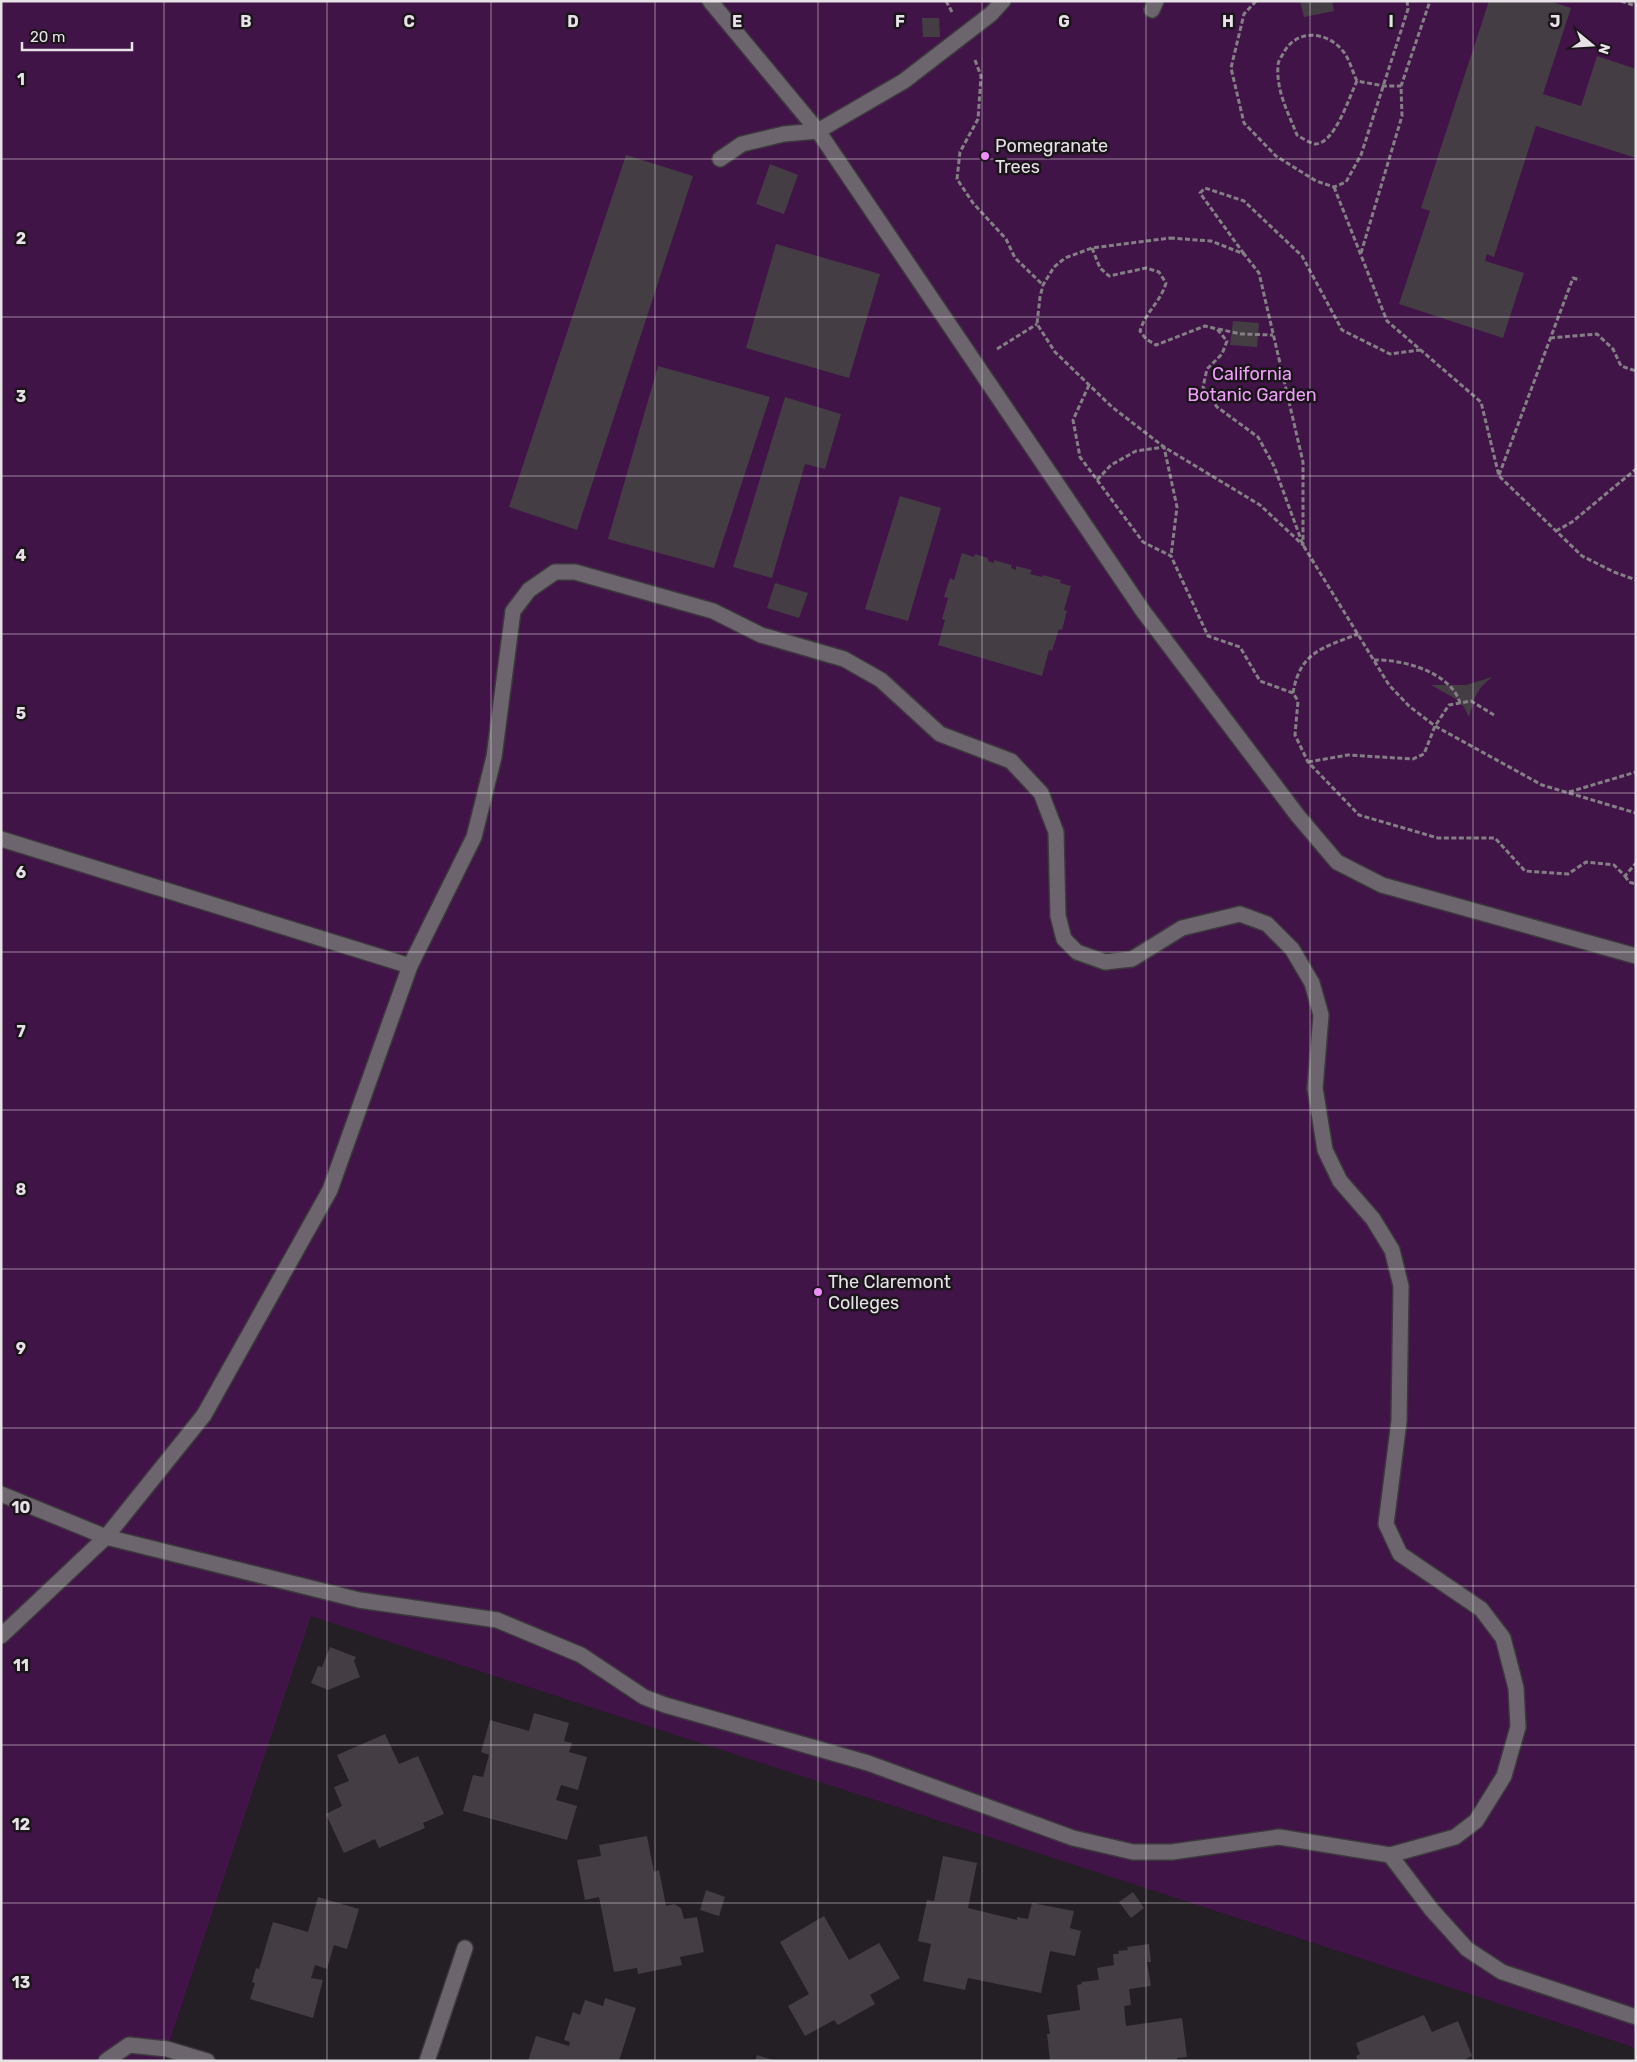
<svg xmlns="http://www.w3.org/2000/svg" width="1637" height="2062" viewBox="0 0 1637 2062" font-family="Rubik,sans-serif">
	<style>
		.green { fill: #411447 }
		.building { fill: #443d44 }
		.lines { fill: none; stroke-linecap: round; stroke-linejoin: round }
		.service-casing { stroke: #3d383e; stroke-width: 18 }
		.minor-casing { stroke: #3d383e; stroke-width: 18 }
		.path { stroke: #847f85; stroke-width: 3; stroke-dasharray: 5 2.5; stroke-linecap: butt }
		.service { stroke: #6c656d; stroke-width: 15 }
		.minor { stroke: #6c656d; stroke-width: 15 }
		.grid { fill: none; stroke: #e6e2e6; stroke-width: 1; stroke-opacity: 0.55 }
		.poi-dot { fill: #ed8cfa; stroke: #1b151b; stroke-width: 2 }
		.labels { text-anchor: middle; stroke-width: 5; stroke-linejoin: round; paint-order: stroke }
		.poi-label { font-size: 18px; fill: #e6e2e6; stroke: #1b151b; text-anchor: start }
		.park-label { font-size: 18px; fill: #f19efb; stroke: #1b151b }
		.grid-label { font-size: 16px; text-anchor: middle; font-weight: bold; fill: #e6e2e6; stroke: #1b151b; stroke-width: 5; stroke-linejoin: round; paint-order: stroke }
	</style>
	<rect width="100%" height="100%" fill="#241e25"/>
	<path class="green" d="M 1,1 L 1636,1 L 1636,2048 L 311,1616 L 163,2061 L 1,2061 Z"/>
	<g class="building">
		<path d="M 1300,1 L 1332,1 L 1334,11 L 1304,17 Z"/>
		<path d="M 1489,1 L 1549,1 L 1571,8 L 1543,94 L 1581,106 L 1597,56 L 1636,69 L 1636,158 L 1536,126 L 1494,257 L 1487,254 L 1485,261 L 1524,273 L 1503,338 L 1399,304 L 1430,211 L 1421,208 Z"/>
		<path d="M 922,18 L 939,18 L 940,37 L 923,37 Z"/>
		<path d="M 626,155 L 693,176 L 577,530 L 509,507 Z"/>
		<path d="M 770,164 L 798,175 L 784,214 L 756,204 Z"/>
		<path d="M 776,244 L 880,274 L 849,378 L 746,348 Z"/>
		<path d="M 1233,321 L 1259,323 L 1257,347 L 1230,345 Z"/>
		<path d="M 658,366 L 770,397 L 714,568 L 608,539 Z"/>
		<path d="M 785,397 L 841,414 L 825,469 L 805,464 L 772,578 L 733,567 Z"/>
		<path d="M 900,496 L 941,508 L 908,621 L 865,609 Z"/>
		<path d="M 962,553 L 974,557 L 975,554 L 988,558 L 988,561 L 994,563 L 994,560 L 1012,565 L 1011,568 L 1016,570 L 1016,566 L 1032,570 L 1030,574 L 1042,577 L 1043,575 L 1061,580 L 1060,583 L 1071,586 L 1064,610 L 1067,611 L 1062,630 L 1059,629 L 1052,651 L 1049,650 L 1042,676 L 938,645 L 945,620 L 942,619 L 948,598 L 944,597 L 950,578 L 954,580 Z"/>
		<path d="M 775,583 L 808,593 L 799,618 L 767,608 Z"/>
		<path d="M 1492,677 L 1481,687 L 1475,697 L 1469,717 L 1464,707 L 1456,699 L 1431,685 L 1466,685 Z"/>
		<path d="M 330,1647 L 356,1657 L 354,1661 L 360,1677 L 328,1690 L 311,1683 L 318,1666 L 322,1667 Z"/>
		<path d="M 534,1713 L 569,1723 L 564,1741 L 572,1743 L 569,1752 L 587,1757 L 578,1790 L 561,1785 L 556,1800 L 577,1806 L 567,1840 L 463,1811 L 473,1775 L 483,1777 L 489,1755 L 481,1752 L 490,1720 L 529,1731 Z"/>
		<path d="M 385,1734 L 399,1764 L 418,1756 L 444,1814 L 423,1823 L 425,1828 L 379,1848 L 375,1839 L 344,1853 L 326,1814 L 342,1806 L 334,1787 L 349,1781 L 337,1755 Z"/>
		<path d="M 647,1836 L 654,1872 L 659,1870 L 666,1906 L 674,1904 L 681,1908 L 684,1919 L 697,1917 L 704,1952 L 680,1957 L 682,1965 L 638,1974 L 637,1968 L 614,1972 L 599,1897 L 585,1900 L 577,1860 L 601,1856 L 599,1845 Z"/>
		<path d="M 943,1856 L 977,1863 L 968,1908 L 1017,1920 L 1017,1917 L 1028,1919 L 1032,1903 L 1074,1911 L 1070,1928 L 1081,1931 L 1075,1956 L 1050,1951 L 1041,1993 L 968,1978 L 965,1990 L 923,1981 L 931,1944 L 918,1941 L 927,1900 L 934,1901 Z"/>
		<path d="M 706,1890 L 725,1897 L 719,1916 L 700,1910 Z"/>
		<path d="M 1133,1892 L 1144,1908 L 1131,1918 L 1119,1902 Z"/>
		<path d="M 318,1897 L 359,1909 L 347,1949 L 334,1945 L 327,1969 L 315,1965 L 311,1978 L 323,1980 L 313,2018 L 250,1999 L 255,1983 L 252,1982 L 256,1968 L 259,1969 L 273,1922 L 308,1932 Z"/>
		<path d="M 824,1916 L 849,1960 L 879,1943 L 900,1978 L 870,1995 L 875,2004 L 838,2025 L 834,2020 L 805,2036 L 788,2006 L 809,1994 L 780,1942 Z"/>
		<path d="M 1149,1944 L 1151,1962 L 1147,1962 L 1151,1986 L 1129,1989 L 1131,2005 L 1124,2006 L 1126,2026 L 1182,2018 L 1187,2057 L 1177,2058 L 1177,2061 L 1050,2061 L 1047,2034 L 1050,2034 L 1047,2015 L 1080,2010 L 1077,1985 L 1082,1984 L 1081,1982 L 1099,1980 L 1097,1968 L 1114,1965 L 1113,1954 L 1119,1954 L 1118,1951 L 1128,1950 L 1127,1947 Z"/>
		<path d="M 605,1998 L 636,2008 L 619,2061 L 528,2061 L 536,2036 L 569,2046 L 570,2042 L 564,2040 L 573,2012 L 580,2015 L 585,2000 L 603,2006 Z"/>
		<path d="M 1424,2015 L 1432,2032 L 1458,2021 L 1472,2056 L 1462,2061 L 1358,2061 L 1356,2056 L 1360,2054 L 1356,2043 Z"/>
		<path d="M 757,2055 L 773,2060 L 773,2061 L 755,2061 Z"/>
	</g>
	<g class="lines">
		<g class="service-casing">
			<g id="service">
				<path d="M 710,1 L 818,131 L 1143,611 L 1298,816 L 1337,862 L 1382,885 L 1636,956"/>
				<path d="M 1152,10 L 1156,1"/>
				<path d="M 720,159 L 742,144 L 784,134 L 818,131 L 904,81 L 991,14 L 1003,1"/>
				<path d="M 1,839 L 410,966"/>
				<path d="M 1,1494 L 106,1537 L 359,1600 L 497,1620 L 581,1655 L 644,1697 L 665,1705 L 868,1763 L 1073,1838 L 1133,1852 L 1172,1852 L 1279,1837 L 1390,1855 L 1455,1837 L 1476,1821 L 1504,1776 L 1518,1727 L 1516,1688 L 1503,1638 L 1481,1609 L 1400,1554 L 1386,1524 L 1399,1421 L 1401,1286 L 1392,1250 L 1373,1219 L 1340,1181 L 1325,1150 L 1315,1088 L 1321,1015 L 1312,983 L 1292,949 L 1267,924 L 1240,914 L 1182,928 L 1132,959 L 1105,962 L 1077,952 L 1064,939 L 1058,916 L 1056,832 L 1041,793 L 1011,761 L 940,734 L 881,680 L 844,659 L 761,635 L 713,611 L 575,572 L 555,572 L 529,590 L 513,611 L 494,757 L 474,837 L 410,966 L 330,1190 L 204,1415 L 106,1537 L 1,1636"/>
				<path d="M 1390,1855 L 1431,1909 L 1467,1949 L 1502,1972 L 1636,2017"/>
				<path d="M 106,2061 L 129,2045 L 167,2049 L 207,2061"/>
			</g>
		</g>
		<g class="minor-casing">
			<path id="minor" d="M 427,2061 L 465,1948"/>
		</g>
		<g class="path">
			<path d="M 946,1 L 952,12"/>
			<path d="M 1256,1 L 1244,14 L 1231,68 L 1244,123 L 1276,156 L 1316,181 L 1334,187 L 1346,182 L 1361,155 L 1408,9 L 1407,1"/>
			<path d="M 1621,1 L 1636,6"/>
			<path d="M 975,60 L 981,76 L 978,119 L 960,152 L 957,179 L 973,203 L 1006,239 L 1015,258 L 1043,285"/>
			<path d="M 1357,81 C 1352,71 1349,57 1342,50 C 1326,31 1297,29 1284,52 C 1282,56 1278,61 1278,65 C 1276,91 1288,112 1297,135 C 1302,138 1310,143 1315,144 C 1335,144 1349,97 1357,81 L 1384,86 L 1401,86"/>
			<path d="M 1334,187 L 1387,321 L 1481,402 L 1499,476 L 1582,556 L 1614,572 L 1636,580"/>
			<path d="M 1170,238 L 1211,241 L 1244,254 L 1259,273 L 1303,462 L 1303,545 L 1260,505 L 1164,447 L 1112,407 L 1055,352 L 1037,324 L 1040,297 L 1043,285 L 1054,267 L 1065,258 L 1092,248 Z"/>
			<path d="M 1092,248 L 1100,268 L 1109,276 L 1146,268 L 1159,272 L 1166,283 C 1160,303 1146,311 1140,331 L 1146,339 L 1156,345 L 1205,326 L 1217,329 L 1227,341 L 1222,354 L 1207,369 L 1203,387 L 1217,407 L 1258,437 L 1274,466 L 1303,545 L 1389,685 L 1409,706 L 1435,726 L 1542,785 L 1636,813"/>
			<path d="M 1361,253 L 1402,116 L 1401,86 L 1430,1"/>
			<path d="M 1244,254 L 1200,193 L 1205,188 L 1244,201 L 1302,256 L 1342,330 L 1390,354 L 1420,350"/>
			<path d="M 1218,329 L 1241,334 L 1273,335"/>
			<path d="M 1550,338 L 1597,334 L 1613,349 L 1621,366 L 1636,371"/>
			<path d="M 997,349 L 1037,324"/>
			<path d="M 1089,385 L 1073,420 L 1080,457 L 1143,542 L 1171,556 L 1208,636 L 1240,647 L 1260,681 L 1293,693 L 1298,701 L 1295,735 L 1308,762 L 1359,815 L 1438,838 L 1495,838 L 1525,871 L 1568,874 L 1586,862 L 1614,865 L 1625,876 L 1636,863"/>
			<path d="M 1499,475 L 1573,278 L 1580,280"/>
			<path d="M 1097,480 L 1111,465 L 1136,451 L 1164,447 L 1177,507 L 1171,556"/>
			<path d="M 1556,531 L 1572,522 L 1636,469"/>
			<path d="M 1374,660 C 1402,659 1451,672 1460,703"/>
			<path d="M 1293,693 C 1300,652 1322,648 1358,634"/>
			<path d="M 1308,762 L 1348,755 L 1413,759 L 1424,754 L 1435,726 L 1449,705 L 1471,701 L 1494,715"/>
			<path d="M 1569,792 L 1636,772"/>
			<path d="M 1625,876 L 1629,882 L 1636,884"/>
		</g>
		<use href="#service" class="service"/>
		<use href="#minor" class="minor"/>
	</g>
	<path class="grid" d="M 164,1 L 164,2061M 327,1 L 327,2061M 491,1 L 491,2061M 655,1 L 655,2061M 818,1 L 818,2061M 982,1 L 982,2061M 1146,1 L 1146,2061M 1310,1 L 1310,2061M 1473,1 L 1473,2061M 1,159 L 1636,159M 1,317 L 1636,317M 1,476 L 1636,476M 1,634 L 1636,634M 1,793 L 1636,793M 1,952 L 1636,952M 1,1110 L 1636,1110M 1,1269 L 1636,1269M 1,1428 L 1636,1428M 1,1586 L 1636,1586M 1,1745 L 1636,1745M 1,1903 L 1636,1903"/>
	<g class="poi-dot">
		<circle cx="985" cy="156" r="5"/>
		<circle cx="818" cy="1292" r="5"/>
	</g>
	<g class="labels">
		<g class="poi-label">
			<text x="995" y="152">Pomegranate<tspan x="995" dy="21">Trees</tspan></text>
			<text x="828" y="1288">The Claremont<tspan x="828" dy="21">Colleges</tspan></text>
		</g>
		<g class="park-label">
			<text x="1252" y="380">California<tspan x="1252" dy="21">Botanic Garden</tspan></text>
		</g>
	</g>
	<g class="grid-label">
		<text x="246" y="27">B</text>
		<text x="409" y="27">C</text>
		<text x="573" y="27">D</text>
		<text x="737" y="27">E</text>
		<text x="900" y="27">F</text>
		<text x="1064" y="27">G</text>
		<text x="1228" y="27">H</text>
		<text x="1391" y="27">I</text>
		<text x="1555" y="27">J</text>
		<text x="21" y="85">1</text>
		<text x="21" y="244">2</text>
		<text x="21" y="402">3</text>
		<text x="21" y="561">4</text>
		<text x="21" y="719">5</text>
		<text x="21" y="878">6</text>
		<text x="21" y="1037">7</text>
		<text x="21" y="1195">8</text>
		<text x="21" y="1354">9</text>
		<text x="21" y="1513">10</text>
		<text x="21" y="1671">11</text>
		<text x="21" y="1830">12</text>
		<text x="21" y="1988">13</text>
	</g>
	<rect width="1637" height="2062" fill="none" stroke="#e6e2e6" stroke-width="5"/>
	<g transform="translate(1592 45) rotate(108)" stroke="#1b151b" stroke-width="4" paint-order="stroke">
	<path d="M0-4L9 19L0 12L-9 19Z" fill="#e6e2e6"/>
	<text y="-8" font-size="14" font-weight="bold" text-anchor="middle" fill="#e6e2e6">N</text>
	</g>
	<path d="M22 42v8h110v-8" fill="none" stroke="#e6e2e6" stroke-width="2.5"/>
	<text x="30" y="42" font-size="15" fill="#e6e2e6" stroke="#1b151b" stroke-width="4" paint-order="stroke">20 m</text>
</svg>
